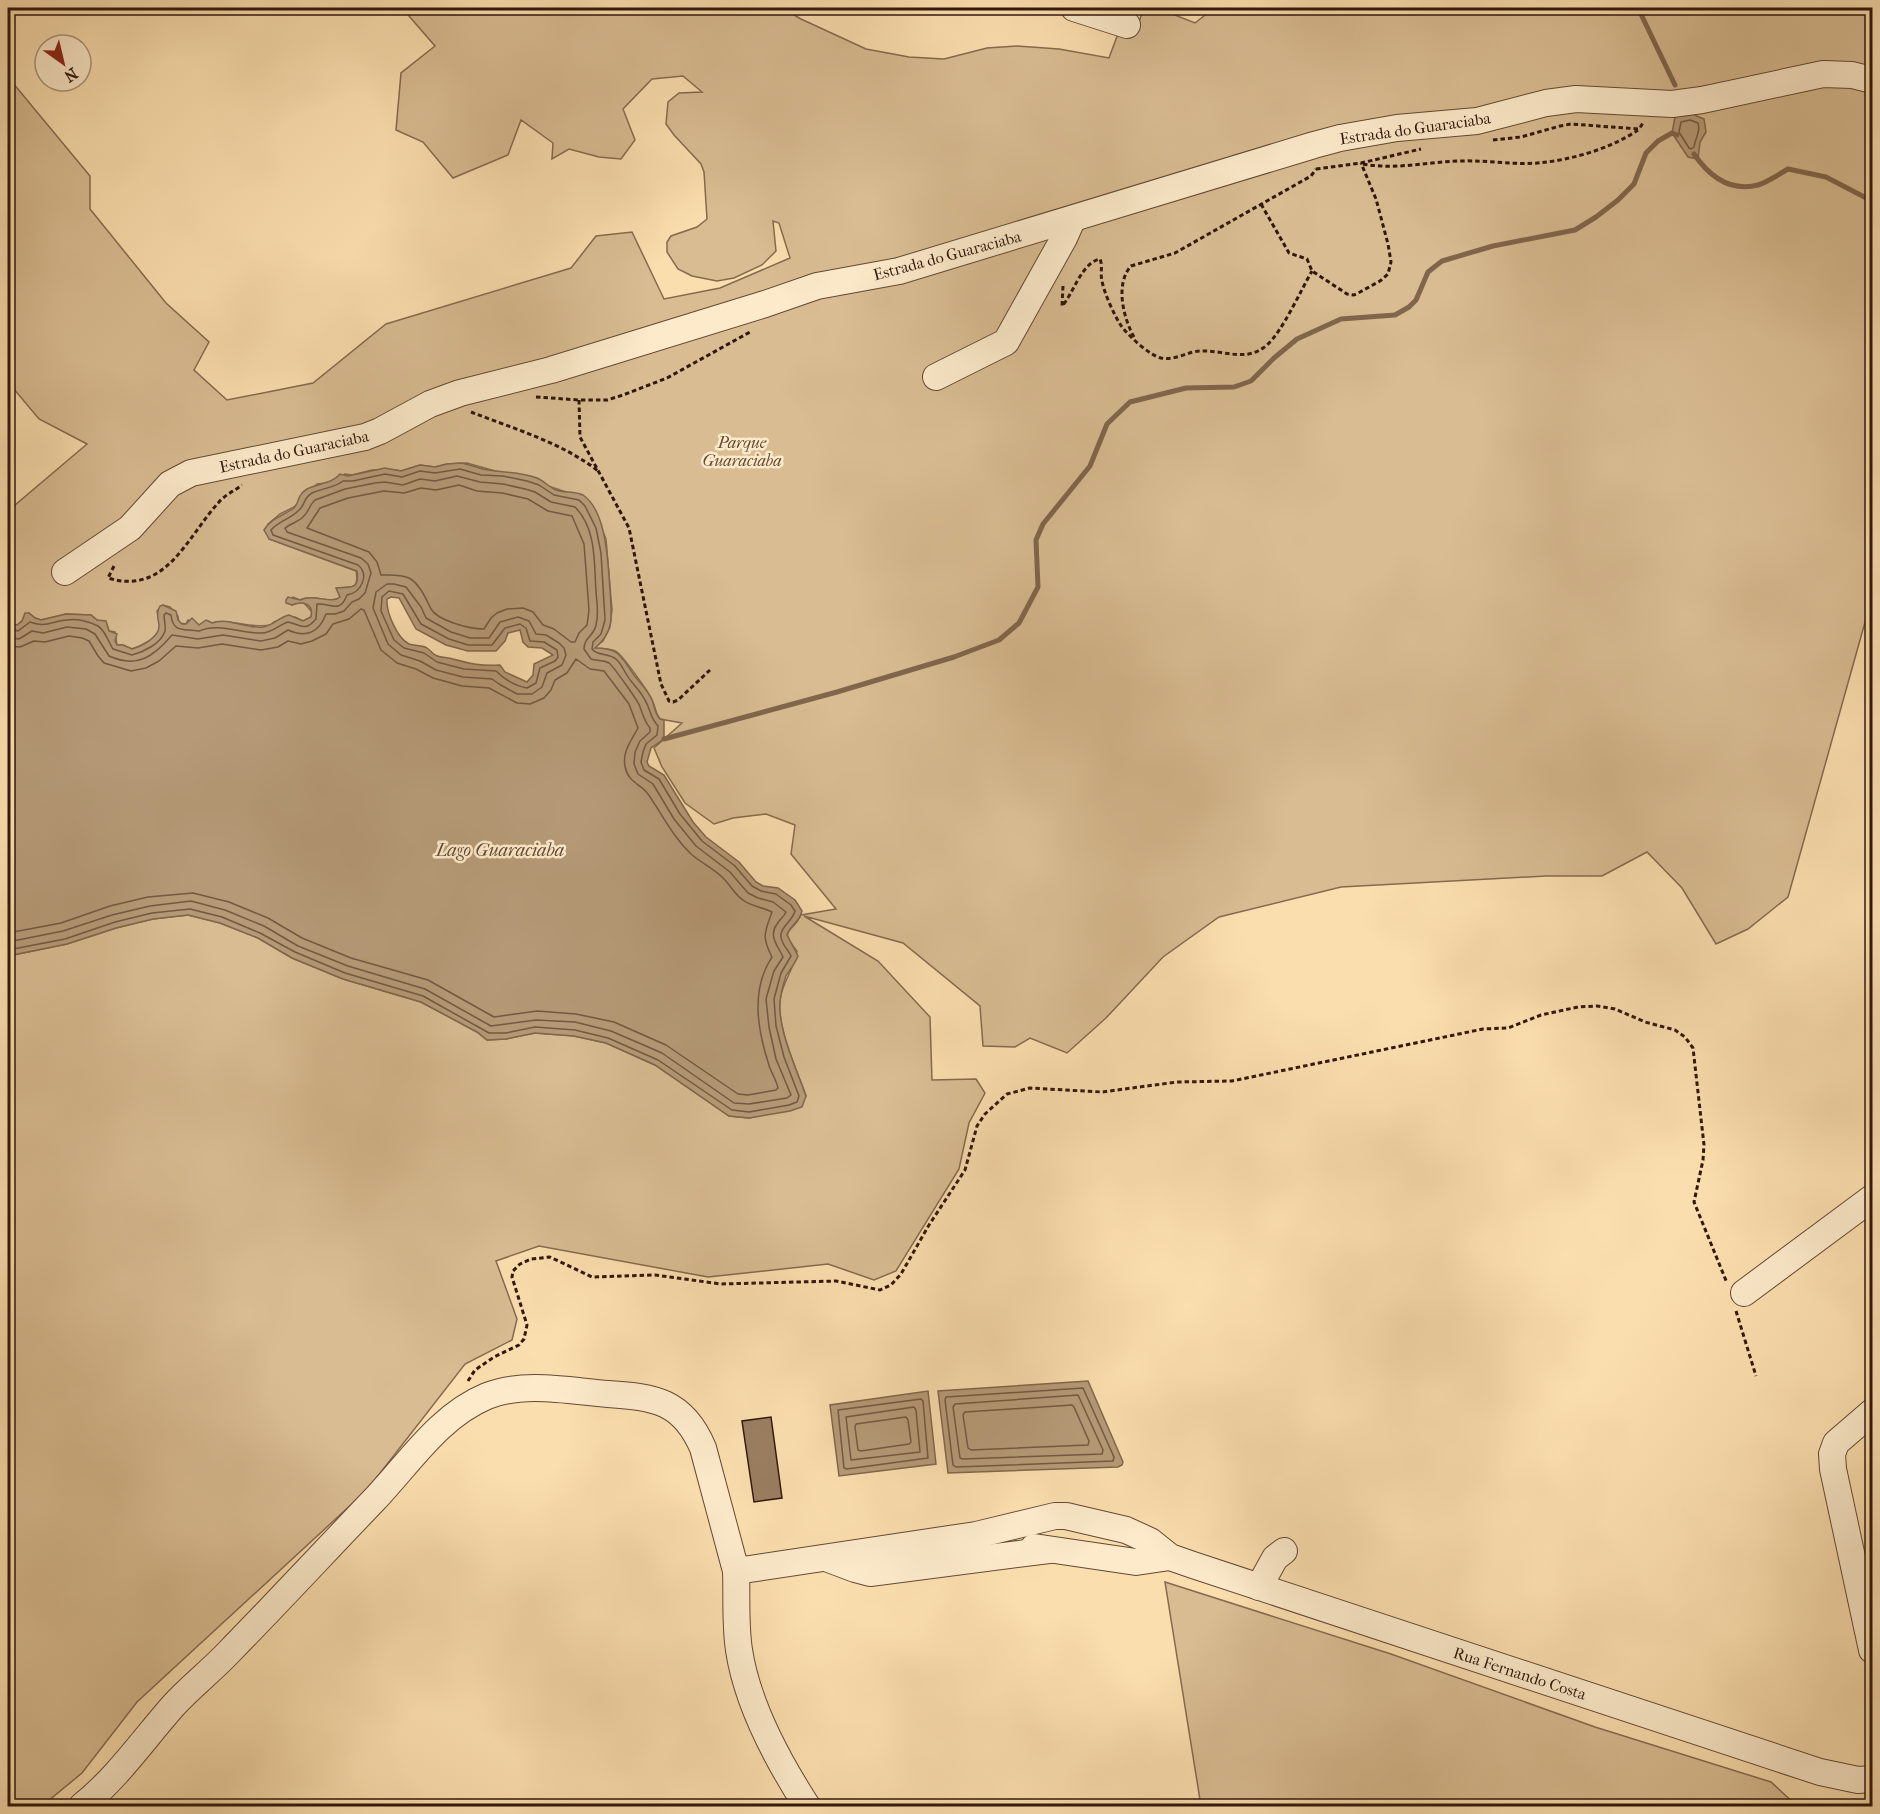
<svg xmlns="http://www.w3.org/2000/svg" width="1880" height="1814" viewBox="0 0 1880 1814" font-family="'IM FELL French Canon',serif">
	<style>
		.green { fill: #d9bc92; stroke: #856a4f; stroke-width: 1.5 }
		.water { fill: #b69a77; stroke: #81664c; stroke-width: 1.5; fill-rule: evenodd }
		.lines { fill: none; stroke-linecap: round; stroke-linejoin: round }
		.shore { stroke: #745842; stroke-width: 1.5 }
		.stream { stroke: #81664c; stroke-width: 5 }
		.building { fill: #9a7e60; stroke: #31170c; stroke-width: 1.5 }
		.minor-casing { stroke: #644934; stroke-width: 28 }
		.path { stroke: #31170c; stroke-width: 3; stroke-dasharray: 4.5 3; stroke-linecap: butt }
		.minor { stroke: #fceaca; stroke-width: 26 }
		.labels { text-anchor: middle; stroke-width: 5; stroke-linejoin: round; paint-order: stroke }
		.street-label { font-size: 16px; fill: #31170c; stroke: #fceaca }
		.park-label { font-size: 16px; font-style: italic; fill: #634934; stroke: #fceaca }
		.water-label { font-size: 18px; font-style: italic; fill: #664b37; stroke: #fceaca }
	</style>
	<rect width="100%" height="100%" fill="#fbdeae"/>
	<filter id="stains"><feTurbulence type="fractalNoise" baseFrequency=".00333" numOctaves="4"/><feColorMatrix values="0 0 0 0 .2 0 0 0 0 .09 0 0 0 0 .02 0 0 0 .5 -.17"/></filter>
	<radialGradient id="worn" r=".72"><stop offset=".6" stop-color="#630" stop-opacity="0"/><stop offset="1" stop-color="#630" stop-opacity=".3"/></radialGradient>
	<g class="green">
		<path d="M 402,8 L 782,8 L 801,19 L 866,49 L 909,57 L 944,59 L 987,48 L 1017,46 L 1059,49 L 1109,58 L 1119,31 L 1134,35 L 1144,8 L 1157,8 L 1195,23 L 1214,8 L 1872,8 L 1872,605 L 1869,608 L 1788,897 L 1748,929 L 1716,944 L 1682,888 L 1647,852 L 1602,876 L 1546,876 L 1341,887 L 1219,917 L 1163,957 L 1106,1018 L 1067,1053 L 1030,1038 L 1015,1047 L 983,1046 L 980,1006 L 903,943 L 804,916 L 878,961 L 930,1017 L 932,1080 L 976,1079 L 985,1093 L 969,1123 L 959,1169 L 896,1271 L 874,1280 L 828,1264 L 708,1277 L 539,1246 L 496,1261 L 517,1319 L 512,1340 L 465,1364 L 367,1490 L 137,1702 L 82,1773 L 42,1806 L 8,1806 L 8,956 L 67,944 L 116,928 L 153,919 L 188,915 L 220,923 L 258,938 L 292,958 L 343,979 L 421,1002 L 477,1032 L 487,1040 L 506,1039 L 535,1033 L 574,1036 L 606,1043 L 655,1065 L 729,1116 L 749,1118 L 768,1114 L 806,1096 C 797,1070 774,1022 781,995 C 785,978 795,967 797,951 C 778,927 792,935 801,915 L 836,909 L 791,854 L 795,825 L 766,814 L 733,818 L 714,824 L 685,803 L 662,767 L 654,748 L 682,723 L 660,719 C 655,713 656,709 653,702 C 651,695 623,656 617,652 C 612,648 601,649 594,648 L 603,641 L 610,627 L 612,610 L 606,539 L 594,510 L 563,491 L 551,487 L 467,463 L 447,464 L 435,467 L 420,465 L 401,471 L 396,470 L 372,470 L 352,475 L 345,474 L 327,483 L 317,484 L 294,507 L 280,514 L 268,524 L 269,539 L 356,571 C 360,592 349,586 337,588 L 340,597 C 331,605 315,593 300,600 L 293,597 L 292,605 L 301,602 L 304,603 L 312,612 L 311,617 L 303,621 L 295,617 L 274,622 L 271,625 C 250,629 230,618 212,623 L 208,621 L 199,625 L 188,620 L 186,624 L 179,623 L 178,616 L 170,607 L 163,605 L 157,611 C 158,616 160,623 160,627 C 159,638 140,646 132,649 L 123,645 L 117,645 L 115,632 L 109,631 L 107,625 L 97,620 L 91,615 L 66,614 L 41,620 L 35,618 L 29,613 L 18,625 L 12,624 L 8,616 L 8,511 L 87,444 L 39,419 L 8,382 L 8,77 L 90,176 L 90,209 L 166,303 L 209,342 L 194,370 L 227,400 L 313,383 L 386,324 L 571,268 L 596,236 L 632,232 L 664,299 L 720,288 L 790,258 L 779,223 L 773,221 L 776,251 L 762,265 L 734,278 L 717,281 L 692,276 L 678,269 L 667,252 L 667,242 L 671,236 L 697,227 L 707,219 L 704,172 L 701,164 L 674,135 L 666,124 L 668,102 L 679,93 L 702,92 L 683,76 L 652,79 L 623,109 L 635,140 L 621,159 L 599,157 L 569,149 L 552,159 L 553,143 L 521,120 L 508,155 L 453,178 L 423,142 L 396,130 L 401,73 L 435,46 Z"/>
		<path d="M 1165,1582 L 1391,1654 L 1595,1727 L 1771,1782 L 1797,1806 L 1201,1806 Z"/>
	</g>
	<g class="water">
		<path d="M 1690,113 L 1704,119 L 1706,132 L 1700,142 L 1698,159 L 1688,157 L 1672,133 L 1675,117 Z"/>
		<path d="M 461,463 C 469,464 475,467 483,469 C 501,473 519,471 537,478 C 544,481 549,487 556,490 C 565,493 575,491 583,495 C 607,511 608,564 610,590 C 611,614 616,630 595,648 C 620,648 621,657 634,675 C 640,683 647,689 651,698 C 655,705 654,713 660,719 L 664,720 L 664,739 L 651,748 L 647,762 L 649,766 L 664,775 L 693,822 L 706,837 L 739,862 L 756,882 L 763,886 L 778,888 L 795,900 L 802,911 C 800,922 790,925 787,935 L 798,956 C 795,964 790,969 786,976 C 784,982 782,989 781,995 C 774,1022 797,1070 806,1096 L 802,1107 L 790,1111 L 749,1118 L 729,1116 L 655,1065 L 606,1043 L 574,1036 L 535,1033 L 506,1039 L 487,1040 L 477,1032 L 421,1002 L 343,979 L 292,958 L 258,938 L 220,923 L 188,915 L 153,919 L 116,928 L 67,944 L 8,956 L 8,616 L 12,624 L 17,625 L 22,621 L 25,613 L 29,613 L 35,618 L 41,620 L 66,614 L 91,615 L 97,620 L 106,621 L 109,631 L 117,634 L 115,641 L 117,645 L 123,645 L 132,649 C 142,646 160,637 159,625 C 158,617 156,613 160,606 L 163,605 L 176,611 L 178,620 L 182,624 L 186,624 L 192,618 L 199,625 L 206,620 L 212,623 C 228,617 246,629 263,627 C 273,626 279,617 289,615 L 303,621 L 311,617 C 314,603 302,601 292,605 L 286,603 L 286,600 L 288,597 L 300,600 C 315,593 331,605 340,597 L 336,588 C 349,586 360,592 357,571 L 269,539 L 264,530 C 271,518 283,516 294,508 C 300,502 296,496 307,489 C 318,483 332,484 340,474 L 348,476 L 385,468 L 401,471 L 420,465 L 435,467 L 447,464 ZM 391,597 L 399,598 L 416,629 L 446,645 L 468,651 L 496,651 L 505,641 L 508,633 L 520,630 L 523,642 L 528,647 L 542,648 L 553,655 L 534,664 L 533,675 L 527,682 L 505,672 L 500,665 C 480,666 471,664 453,659 C 447,657 440,658 435,655 C 432,653 430,650 427,648 C 423,645 415,646 409,644 C 397,638 386,612 387,599 Z"/>
		<path d="M 1088,1381 L 1123,1462 L 1122,1465 L 1118,1467 L 948,1473 L 938,1391 Z"/>
		<path d="M 928,1391 L 936,1464 L 839,1476 L 830,1405 Z"/>
	</g>
	<g class="lines">
		<g class="shore">
			<path d="M 1690,120 L 1698,123 C 1701,132 1695,138 1694,147 L 1691,149 L 1689,148 L 1679,132 L 1681,122 Z"/>
			<path d="M 459,485 L 477,491 L 502,493 L 528,499 L 548,511 L 572,516 L 584,544 L 589,610 L 587,625 L 579,633 L 575,642 L 571,642 L 554,629 L 543,625 L 533,612 L 523,608 L 507,609 L 497,613 L 491,618 L 484,629 C 470,629 438,621 431,609 C 426,599 420,584 409,578 C 400,574 390,575 381,575 L 377,562 L 369,552 L 307,528 L 320,508 L 348,498 L 384,491 L 404,493 L 421,488 L 436,490 Z"/>
			<path d="M 387,584 L 394,584 L 406,587 L 421,607 L 426,618 L 451,632 L 470,638 L 489,638 L 500,622 L 518,617 L 529,621 L 536,634 L 546,635 L 559,643 L 564,648 L 566,655 L 562,665 L 547,673 L 542,687 L 532,694 L 517,694 L 499,684 L 492,679 L 463,677 L 436,670 L 420,661 L 401,655 L 388,644 L 373,608 L 376,592 Z"/>
			<path d="M 389,591 L 403,594 L 421,624 L 449,639 L 468,645 L 492,645 L 505,628 L 520,624 L 526,628 L 530,641 L 544,642 L 557,650 L 558,657 L 555,661 L 540,668 L 536,683 L 527,688 C 515,686 504,679 496,671 L 464,669 L 437,662 L 424,653 L 404,648 L 394,640 L 381,611 L 382,597 Z"/>
			<path d="M 8,628 L 18,631 L 30,622 C 45,628 52,621 67,620 C 77,618 90,622 98,626 C 105,630 109,643 113,649 L 132,655 C 143,652 161,644 165,631 C 166,626 164,620 164,615 L 166,613 L 171,615 C 173,634 185,628 199,631 C 220,622 240,634 261,633 C 273,633 278,625 288,622 C 301,625 305,632 316,619 L 317,604 C 331,603 340,614 347,595 C 361,593 370,575 358,565 L 273,535 L 271,530 C 279,521 290,519 298,511 C 306,505 302,499 312,493 C 323,488 334,488 343,481 L 353,481 L 385,474 L 402,477 L 420,471 L 435,473 L 460,469 L 481,475 L 503,476 L 527,481 L 539,485 L 554,495 L 579,500 L 585,506 L 596,528 L 601,553 L 605,620 L 601,634 L 593,642 L 592,649 C 598,657 609,652 617,660 C 623,666 625,674 631,681 C 636,687 641,692 645,700 C 651,710 649,716 658,726 L 657,735 L 646,744 L 643,752 L 641,762 L 644,770 L 659,779 L 680,814 L 702,841 L 735,866 L 752,886 L 761,891 L 776,894 L 791,905 L 795,911 C 792,923 775,929 783,943 C 785,948 789,951 791,956 L 781,973 L 774,999 L 776,1026 L 784,1057 L 799,1096 L 797,1102 L 789,1105 L 749,1112 L 732,1110 L 658,1060 L 608,1038 L 575,1030 L 535,1027 L 506,1033 L 489,1033 L 423,996 L 345,973 L 295,952 L 260,933 L 222,917 L 190,909 L 152,913 L 115,922 L 65,939 L 8,950"/>
			<path d="M 8,637 L 19,639 L 32,631 L 43,633 L 67,627 L 86,629 L 95,634 L 109,656 C 138,669 154,656 172,635 L 198,639 L 223,635 L 261,641 L 275,638 L 288,630 C 306,638 319,633 326,614 L 335,614 L 344,611 L 352,602 L 359,599 L 365,593 L 371,573 L 368,564 L 361,558 L 287,532 L 285,528 C 290,524 298,522 303,517 C 309,512 309,505 315,500 L 345,489 L 375,483 L 385,482 L 403,485 L 420,479 L 435,481 L 457,476 L 480,482 L 503,484 L 525,489 L 535,492 L 551,502 L 575,507 C 597,529 594,564 596,592 C 597,603 599,614 596,625 C 594,636 584,637 584,649 L 591,659 C 597,661 604,660 609,663 C 613,666 639,702 640,707 C 643,715 644,721 650,728 L 650,732 L 640,741 L 635,752 L 634,764 L 638,774 L 653,784 L 674,819 L 696,846 L 730,872 L 748,893 L 758,898 L 773,902 L 786,912 C 784,917 780,919 777,924 C 768,936 778,946 783,957 L 774,971 L 766,999 L 769,1027 L 776,1059 L 791,1095 L 787,1098 L 749,1104 L 734,1103 L 662,1053 L 611,1031 L 575,1022 L 536,1020 L 491,1026 L 425,989 L 348,966 L 298,946 L 264,926 L 225,910 L 191,901 L 150,906 L 112,915 L 63,931 L 8,942"/>
			<path d="M 8,646 L 20,647 L 34,641 L 45,642 L 69,636 L 82,638 L 89,641 L 98,656 L 104,663 L 131,671 L 146,668 L 159,661 L 176,646 L 198,648 L 222,644 L 261,650 L 278,647 L 288,641 L 301,644 L 312,641 L 326,634 L 333,624 L 349,619 L 361,609 L 364,610 L 381,650 L 397,663 L 416,669 L 433,678 L 462,686 L 489,688 L 517,703 L 530,704 L 544,698 L 551,690 L 555,680 L 567,673 L 576,659 L 590,669 L 604,671 L 629,704 L 638,728 C 632,740 622,751 625,766 C 628,783 640,783 648,794 C 662,814 673,837 691,854 C 701,863 715,869 724,879 C 731,886 735,895 743,900 C 752,907 763,907 772,912 C 765,932 761,936 772,957 C 751,989 757,1027 768,1062 C 770,1071 776,1079 778,1088 L 776,1090 L 748,1095 L 738,1094 L 666,1045 L 614,1022 L 576,1014 L 537,1011 L 494,1017 L 428,980 L 351,958 L 302,938 L 268,918 L 229,902 L 193,893 L 148,897 L 110,906 L 61,923 L 8,933"/>
			<path d="M 1083,1388 L 1114,1457 L 1113,1461 L 956,1467 L 953,1465 L 945,1400 L 946,1397 Z"/>
			<path d="M 1078,1395 L 1103,1450 L 1102,1454 L 963,1459 L 960,1458 L 953,1407 L 955,1404 Z"/>
			<path d="M 921,1399 L 923,1401 L 928,1458 L 847,1469 L 844,1468 L 838,1410 Z"/>
			<path d="M 1072,1405 L 1074,1407 L 1089,1441 L 1088,1445 L 971,1450 L 968,1448 L 963,1415 L 965,1412 Z"/>
			<path d="M 914,1407 L 916,1410 L 920,1452 L 851,1460 L 846,1417 Z"/>
			<path d="M 906,1417 L 908,1420 L 911,1442 L 909,1444 L 861,1451 L 858,1450 L 855,1427 L 856,1424 Z"/>
		</g>
		<g class="stream">
			<path d="M 1638,8 L 1675,85"/>
			<path d="M 1694,154 C 1709,176 1730,192 1758,185 C 1768,182 1779,174 1788,169 L 1826,177 L 1872,201"/>
			<path d="M 664,739 L 837,692 L 954,657 L 999,640 L 1019,623 L 1038,587 L 1036,540 L 1043,524 L 1090,466 L 1107,424 L 1130,402 L 1186,388 L 1234,387 L 1251,381 L 1274,358 L 1297,339 L 1341,319 L 1395,315 L 1409,307 L 1416,300 L 1428,272 L 1442,261 L 1493,246 L 1575,230 L 1596,217 L 1618,200 L 1634,184 L 1646,153 L 1658,141 L 1672,133 L 1677,135"/>
		</g>
	</g>
	<path class="building" d="M 771,1417 L 782,1498 L 754,1502 L 742,1421 Z"/>
	<g class="lines">
		<g class="minor-casing">
			<g id="minor">
				<path d="M 1074,8 L 1127,25"/>
				<path d="M 936,377 L 1006,342 L 1064,238 L 1072,220"/>
				<path d="M 65,572 L 130,528 L 170,484 L 191,473 L 365,437 L 380,431 L 430,404 L 460,393 L 551,370 L 765,304 L 817,286 L 899,271 L 1314,145 L 1340,138 L 1397,128 L 1477,121 L 1546,103 L 1576,99 L 1672,104 L 1702,100 L 1823,74 L 1852,75 L 1872,80"/>
				<path d="M 1744,1293 L 1872,1198"/>
				<path d="M 1872,1412 L 1836,1443 L 1832,1454 L 1833,1469 L 1872,1650"/>
				<path d="M 1034,1547 L 1136,1562 L 1170,1557"/>
				<path d="M 826,1558 L 855,1569 L 870,1573 L 1049,1550"/>
				<path d="M 736,1571 C 737,1597 735,1624 739,1650 C 747,1704 778,1761 807,1806"/>
				<path d="M 1259,1587 L 1275,1558 L 1284,1551"/>
				<path d="M 82,1806 C 117,1778 143,1740 173,1706 C 190,1687 211,1671 228,1653 C 278,1602 326,1550 375,1499 C 410,1462 439,1416 487,1396 C 525,1381 570,1391 608,1394 C 655,1397 683,1401 703,1448 L 736,1571 L 976,1535 L 1055,1516 L 1066,1516 L 1126,1530 L 1150,1541 L 1170,1557 L 1193,1565 L 1820,1772 L 1858,1780 L 1872,1779"/>
			</g>
		</g>
		<g class="path">
			<path d="M 1493,140 L 1521,137 L 1560,126 L 1571,124 L 1639,129 L 1643,123"/>
			<path d="M 1363,164 C 1395,170 1427,162 1460,161 C 1486,160 1512,165 1538,163 C 1571,160 1610,149 1638,130"/>
			<path d="M 1316,169 L 1361,163 L 1421,149"/>
			<path d="M 1261,204 L 1289,253 L 1307,259 L 1312,271 L 1347,294 L 1354,295 L 1360,292 L 1380,281 L 1388,274 L 1391,262 L 1388,244 L 1376,199 L 1361,163"/>
			<path d="M 1063,286 L 1062,306 C 1074,293 1081,263 1100,259 C 1103,266 1100,273 1102,281 C 1104,293 1115,317 1122,327 C 1130,337 1149,355 1161,358 C 1176,361 1188,351 1201,351 C 1225,350 1246,363 1267,345 C 1282,332 1301,290 1312,271"/>
			<path d="M 1134,337 C 1123,317 1115,284 1131,266 L 1175,253 L 1311,176 L 1316,169"/>
			<path d="M 536,397 L 579,400 L 607,400 L 623,395 L 667,378 L 750,332"/>
			<path d="M 579,400 L 580,437 L 629,528 L 661,684 L 669,701 L 673,702 L 678,700 L 710,670"/>
			<path d="M 471,412 C 512,428 563,443 598,471"/>
			<path d="M 114,566 L 108,578 C 166,596 187,537 219,502 C 225,495 234,491 242,485"/>
			<path d="M 1736,1311 L 1756,1376"/>
			<path d="M 468,1381 L 475,1370 L 494,1357 L 519,1345 L 524,1339 L 527,1325 L 512,1277 L 513,1271 L 520,1264 L 531,1259 L 550,1257 L 592,1277 L 655,1275 L 721,1284 L 836,1281 L 880,1290 L 891,1285 L 901,1274 L 929,1225 L 965,1170 L 977,1126 L 985,1114 L 1007,1094 L 1030,1088 L 1102,1092 L 1177,1082 L 1232,1081 L 1483,1029 L 1508,1028 L 1541,1015 L 1578,1007 L 1597,1006 L 1615,1009 L 1645,1022 L 1675,1030 L 1685,1037 L 1693,1048 L 1704,1145 L 1703,1160 L 1694,1202 L 1727,1283"/>
		</g>
		<use href="#minor" class="minor"/>
	</g>
	<g class="labels">
		<g class="street-label">
			<text transform="translate(1415 128) rotate(-8)" y="6">Estrada do Guaraciaba</text>
			<text transform="translate(947 255) rotate(-15)" y="6">Estrada do Guaraciaba</text>
			<text transform="translate(294 451) rotate(-12)" y="6">Estrada do Guaraciaba</text>
			<text transform="translate(1520 1673) rotate(18)" y="6">Rua Fernando Costa</text>
		</g>
		<g class="park-label">
			<text x="742" y="448">Parque<tspan x="742" dy="18">Guaraciaba</tspan></text>
		</g>
		<g class="water-label">
			<text x="500" y="856">Lago Guaraciaba</text>
		</g>
	</g>
	<rect width="1880" height="1814" fill="none" stroke="#fbdeae" stroke-width="30"/>
	<rect x="9" y="9" width="1862" height="1796" fill="none" stroke="#31170c" stroke-width="3"/>
	<rect x="15" y="15" width="1850" height="1784" fill="none" stroke="#31170c" stroke-width="1.5"/>
	<g transform="translate(63 63) rotate(146)"><circle r="28" fill="#fceaca" stroke="#ab967e" stroke-width="1.5"/>
	<path d="M0-4.5L10 22L0 15L-10 22Z" fill="#8f2418"/>
	<text y="-9" font-size="16" font-weight="bold" text-anchor="middle" fill="#31170c">N</text>
	</g>
	<rect width="100%" height="100%" filter="url(#stains)"/>
	<rect width="100%" height="100%" fill="url(#worn)"/>
</svg>
